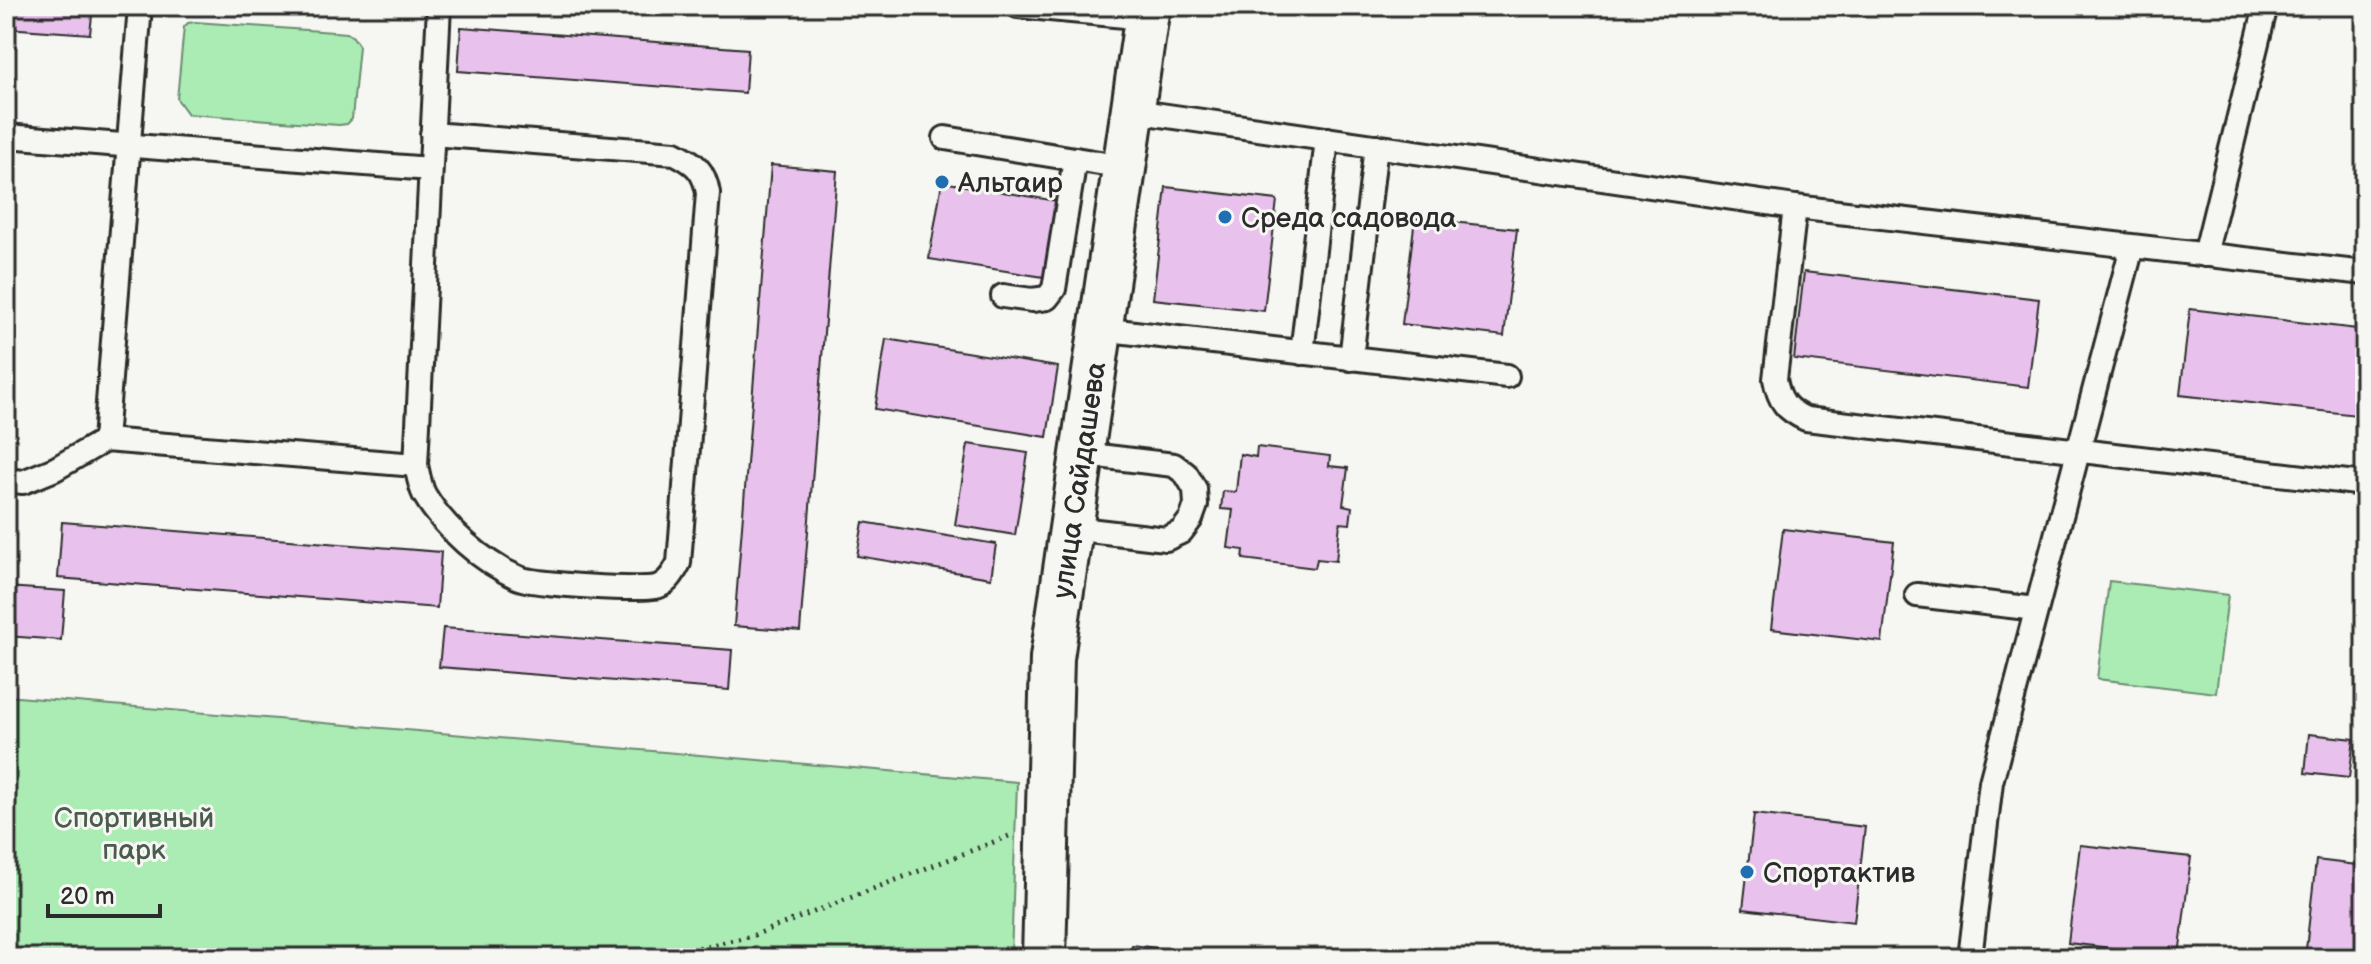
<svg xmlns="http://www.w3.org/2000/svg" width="2371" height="964" viewBox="0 0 2371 964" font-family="'Balsamiq Sans',sans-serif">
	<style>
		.green { fill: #abecb4; stroke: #6b8c70; stroke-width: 2 }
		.building { fill: #e8c2ec; stroke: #2b2b2b; stroke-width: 2 }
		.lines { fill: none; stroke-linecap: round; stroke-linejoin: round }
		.service-casing { stroke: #2b2b2b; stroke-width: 28 }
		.minor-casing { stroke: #2b2b2b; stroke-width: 48 }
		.path { stroke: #2b2b2b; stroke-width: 5; stroke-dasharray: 2 6; stroke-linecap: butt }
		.service { stroke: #f6f6f2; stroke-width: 22 }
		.minor { stroke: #f6f6f2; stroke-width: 42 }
		.poi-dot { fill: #1f6fb2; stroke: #f6f6f2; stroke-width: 3 }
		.labels { text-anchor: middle; stroke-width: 6; stroke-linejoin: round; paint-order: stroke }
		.poi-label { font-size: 28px; fill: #2b2b2b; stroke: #f6f6f2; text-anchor: start }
		.street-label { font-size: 28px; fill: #2b2b2b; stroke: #f6f6f2 }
		.park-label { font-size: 28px; fill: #4b5b4d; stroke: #f6f6f2 }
	</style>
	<rect width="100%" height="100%" fill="#f6f6f2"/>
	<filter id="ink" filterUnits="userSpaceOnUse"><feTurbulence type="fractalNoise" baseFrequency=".0125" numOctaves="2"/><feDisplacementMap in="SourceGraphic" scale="16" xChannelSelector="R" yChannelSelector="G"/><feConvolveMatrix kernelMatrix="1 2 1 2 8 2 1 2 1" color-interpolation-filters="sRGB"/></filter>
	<g filter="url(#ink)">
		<g class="green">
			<path d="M 195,22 L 347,33 L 353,37 L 359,46 L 352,119 L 347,124 L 339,125 L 188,114 L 177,99 L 184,27 L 188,23 Z"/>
			<path d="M 2109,581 L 2228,595 L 2216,693 L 2097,679 Z"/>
			<path d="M 6,696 L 1017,782 L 1011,958 L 6,958 Z"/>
		</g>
		<g class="building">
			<path d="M 6,6 L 93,6 L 90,34 L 6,28 Z"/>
			<path d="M 461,27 L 748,49 L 745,93 L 458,71 Z"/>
			<path d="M 771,165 L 837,171 L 800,631 L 734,626 Z"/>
			<path d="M 942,182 L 1057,201 L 1044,277 L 929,259 Z"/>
			<path d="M 1166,187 L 1277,200 L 1264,311 L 1153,299 Z"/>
			<path d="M 1415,218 L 1517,229 L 1504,336 L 1402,324 Z"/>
			<path d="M 1804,272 L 2039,299 L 2028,387 L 1794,359 Z"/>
			<path d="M 2190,309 L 2365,330 L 2365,416 L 2180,395 Z"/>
			<path d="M 886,339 L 1058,367 L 1047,437 L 875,409 Z"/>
			<path d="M 968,444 L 1028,453 L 1015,535 L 955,525 Z"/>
			<path d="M 1257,447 L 1330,456 L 1329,466 L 1348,468 L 1343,505 L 1352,507 L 1350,524 L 1340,523 L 1336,561 L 1317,559 L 1315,568 L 1243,559 L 1244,550 L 1228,548 L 1233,510 L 1221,509 L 1223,491 L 1236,492 L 1240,454 L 1256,457 Z"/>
			<path d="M 62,522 L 441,552 L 437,608 L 58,578 Z"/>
			<path d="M 863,522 L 996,544 L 991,578 L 857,556 Z"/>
			<path d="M 1783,529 L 1894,542 L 1882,642 L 1771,629 Z"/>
			<path d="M 6,587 L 65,591 L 61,640 L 6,636 Z"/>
			<path d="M 443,628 L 732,650 L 729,690 L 439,667 Z"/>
			<path d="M 2309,734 L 2354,739 L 2349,778 L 2305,773 Z"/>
			<path d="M 1754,814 L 1865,827 L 1854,922 L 1743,909 Z"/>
			<path d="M 2080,845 L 2191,857 L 2179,956 L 2068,943 Z"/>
			<path d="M 2316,860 L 2365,866 L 2365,958 L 2305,958 Z"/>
			<path d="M 1132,945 L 1240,958 L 1130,958 Z"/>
		</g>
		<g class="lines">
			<g class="service-casing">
				<g id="service">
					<path d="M 1018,6 L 1146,18"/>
					<path d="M 1133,111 L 1795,207 L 2365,273"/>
					<path d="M 432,134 L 675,153 C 695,163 704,170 708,193 L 679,563 C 674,572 669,582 659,586 C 648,592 532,584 519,578 C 483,563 444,528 424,494 C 420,486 418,474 416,465 L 439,6"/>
					<path d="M 6,136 L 430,169"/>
					<path d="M 945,138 L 1124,167"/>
					<path d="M 1795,207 L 1775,379 C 1779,401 1786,410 1806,419 L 2365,484"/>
					<path d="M 2205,255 L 2266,6"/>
					<path d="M 1003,296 L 1032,300 L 1047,298 L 1054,289 L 1075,159"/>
					<path d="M 1100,329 L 1507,376"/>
					<path d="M 1302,353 L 1327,139"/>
					<path d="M 1351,359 L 1376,146"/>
					<path d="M 105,440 L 140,6"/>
					<path d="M 6,480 L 23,482 L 55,469 L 105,440 L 416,465"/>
					<path d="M 1071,528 L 1166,539 L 1181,532 L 1191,519 L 1196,505 L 1195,489 L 1186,474 L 1174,465 L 1082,454"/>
					<path d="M 1917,595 L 2036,609"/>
					<path d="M 1970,958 L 1991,782 L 2132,247"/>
				</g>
			</g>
			<g class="minor-casing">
				<g id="minor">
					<path id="s1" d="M 1044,958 L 1052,658 L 1148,6"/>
				</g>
			</g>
			<g class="path">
				<path d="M 652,958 L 752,936 L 1009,836"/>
				<path d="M 711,958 L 712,944"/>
			</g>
			<use href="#service" class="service"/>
			<use href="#minor" class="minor"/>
		</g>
	</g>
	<g class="poi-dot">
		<circle cx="942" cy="182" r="8"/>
		<circle cx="1225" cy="217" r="8"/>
		<circle cx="1747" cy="872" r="8"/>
	</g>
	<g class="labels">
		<g class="poi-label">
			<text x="958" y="192">Альтаир</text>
			<text x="1241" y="227">Среда садовода</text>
			<text x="1763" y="882">Спортактив</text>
		</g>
		<g class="street-label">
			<text dy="10" stroke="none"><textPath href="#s1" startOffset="480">улица Сайдашева</textPath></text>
		</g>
		<g class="park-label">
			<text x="134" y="827">Спортивный<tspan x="134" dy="32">парк</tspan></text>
		</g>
	</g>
	<rect width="2371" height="964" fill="none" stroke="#f6f6f2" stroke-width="32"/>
	<rect x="16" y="16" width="2339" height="932" fill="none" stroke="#2b2b2b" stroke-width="3" filter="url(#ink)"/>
	<path d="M48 904v12h112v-12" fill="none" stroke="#2b2b2b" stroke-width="4"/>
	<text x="60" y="904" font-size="24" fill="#2b2b2b" stroke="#f6f6f2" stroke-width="6" paint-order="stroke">20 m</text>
</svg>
